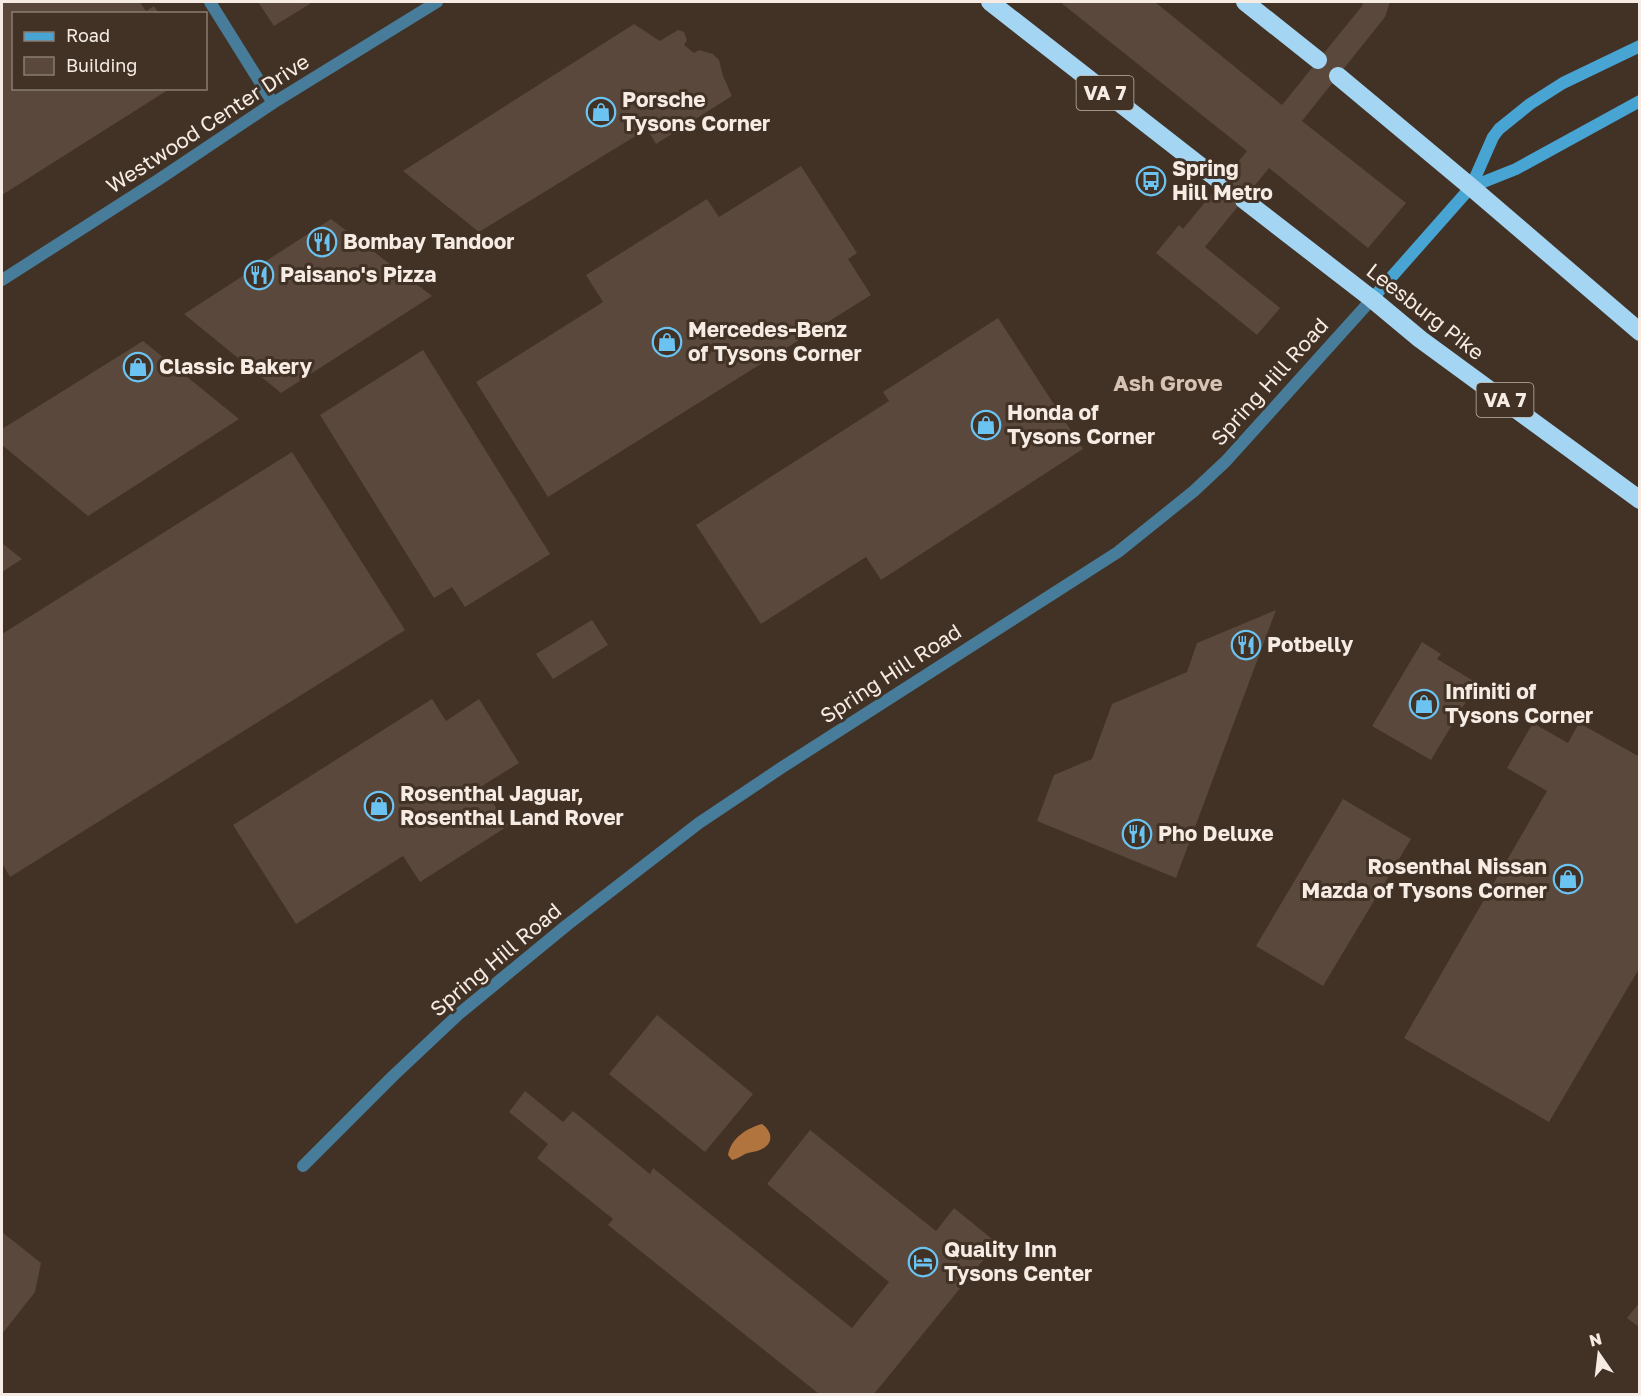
<svg xmlns="http://www.w3.org/2000/svg" width="1641" height="1396" viewBox="0 0 1641 1396" font-family="'Golos Text',sans-serif">
	<style>
		.water { fill: #b1743f }
		.building { fill: #59483b }
		.lines { fill: none; stroke-linecap: round; stroke-linejoin: round }
		.highway-tunnel { stroke: #5c4e42; stroke-width: 18; stroke-dasharray: 18 9; stroke-linecap: butt }
		.street { stroke: #477d9a; stroke-width: 12 }
		.secondary { stroke: #48a4d3; stroke-width: 12 }
		.highway { stroke: #a4d5f2; stroke-width: 18 }
		.labels { text-anchor: middle; stroke-width: 6; stroke-linejoin: round; paint-order: stroke }
		.shield { fill: #413225; stroke: #c0b4ab; stroke-width: 1.5 }
		.shield-label { font-size: 20px; font-weight: bold; fill: #f6ece4 }
		.poi-label { font-size: 21px; font-weight: bold; fill: #f6ece4; stroke: #413225; text-anchor: start }
		.street-label { font-size: 21px; fill: #f6ece4; stroke: #413225 }
		.neighbourhood-label { font-size: 22px; font-weight: bold; fill: #d7c3b4; stroke: #413225 }
	</style>
	<rect width="100%" height="100%" fill="#413225"/>
	<path class="water" d="M 762,1124 C 773,1132 774,1144 760,1150 C 755,1152 750,1152 745,1154 C 741,1156 737,1159 732,1160 L 728,1155 C 731,1138 747,1128 762,1124 Z"/>
	<g class="building">
		<path d="M 2,2 L 140,2 L 146,11 L 154,6 L 159,14 L 14,14 L 14,88 L 171,88 L 2,195 Z"/>
		<path d="M 258,2 L 313,2 L 274,26 Z"/>
		<path d="M 1060,2 L 1155,2 L 1282,105 L 1362,6 L 1363,2 L 1390,2 L 1385,17 L 1302,121 L 1406,203 L 1368,248 L 1269,168 L 1205,247 L 1280,308 L 1257,335 L 1156,253 L 1179,225 L 1183,229 L 1247,151 Z"/>
		<path d="M 634,24 L 660,41 L 678,30 L 684,32 L 687,40 L 684,45 L 694,53 L 699,50 L 713,54 L 719,60 L 723,76 L 732,96 L 656,144 L 647,129 L 479,232 L 403,171 Z"/>
		<path d="M 801,166 L 857,253 L 848,259 L 871,295 L 548,497 L 476,382 L 603,302 L 586,275 L 707,199 L 719,217 Z"/>
		<path d="M 331,219 L 432,296 L 281,393 L 184,314 Z"/>
		<path d="M 998,318 L 1083,449 L 881,580 L 866,557 L 761,624 L 696,525 L 889,401 L 883,392 Z"/>
		<path d="M 143,341 L 239,419 L 88,516 L 2,445 L 2,429 Z"/>
		<path d="M 423,350 L 550,554 L 465,607 L 452,587 L 434,598 L 320,415 Z"/>
		<path d="M 292,452 L 405,630 L 10,877 L 2,863 L 2,634 Z"/>
		<path d="M 2,543 L 22,559 L 2,572 Z"/>
		<path d="M 1276,610 L 1176,878 L 1037,821 L 1054,775 L 1092,759 L 1112,704 L 1187,672 L 1197,643 Z"/>
		<path d="M 592,620 L 608,645 L 553,679 L 536,654 Z"/>
		<path d="M 1422,642 L 1441,654 L 1437,659 L 1477,683 L 1431,760 L 1372,726 Z"/>
		<path d="M 432,699 L 446,721 L 479,699 L 519,763 L 482,786 L 508,826 L 420,882 L 403,856 L 296,924 L 233,825 Z"/>
		<path d="M 1533,723 L 1568,743 L 1579,723 L 1640,757 L 1640,967 L 1549,1122 L 1404,1038 L 1547,791 L 1507,768 Z"/>
		<path d="M 1343,799 L 1411,839 L 1323,986 L 1256,946 Z"/>
		<path d="M 657,1015 L 753,1094 L 705,1152 L 609,1074 Z"/>
		<path d="M 525,1091 L 563,1122 L 573,1111 L 650,1174 L 653,1168 L 852,1328 L 889,1282 L 767,1184 L 810,1130 L 936,1231 L 954,1208 L 997,1243 L 874,1394 L 819,1394 L 608,1225 L 613,1219 L 537,1158 L 548,1144 L 509,1112 Z"/>
		<path d="M 2,1232 L 41,1263 L 35,1292 L 2,1334 Z"/>
		<path d="M 1640,1302 L 1640,1328 L 1627,1318 Z"/>
	</g>
	<g class="lines">
		<path class="highway-tunnel" d="M 1221,182 L 1244,200"/>
		<g class="street">
			<path d="M 210,2 L 273,103"/>
			<path d="M 2,280 L 158,180 L 273,103 L 437,2"/>
			<path d="M 303,1166 L 393,1076 L 460,1013 L 567,925 L 699,823 L 781,768 L 1118,552 L 1194,491 L 1226,461 L 1372,299"/>
		</g>
		<g class="secondary">
			<path d="M 1471,187 L 1516,169 L 1640,101"/>
			<path d="M 1372,299 L 1471,187 L 1493,137 L 1499,129 L 1530,104 L 1563,83 L 1640,46"/>
		</g>
		<g class="highway">
			<path d="M 990,2 L 1221,182"/>
			<path d="M 1245,2 L 1318,60"/>
			<path d="M 1338,76 L 1471,187 L 1640,332"/>
			<path d="M 1244,200 L 1372,299 L 1420,339 L 1640,500"/>
		</g>
	</g>
	<defs>
		<g id="shop-ring" transform="scale(1.5)"><circle r="9.5" fill="#413225" stroke="#6bc3f2" stroke-width="1.5"/><path d="M-5-2.5h2.3a2.7 3.5 0 0 1 5.4 0H5L5.5 6h-11ZM-1.5-2.5h3a1.5 2.3 0 0 0-3 0Z" fill="#6bc3f2"/></g>
		<g id="bus-ring" transform="scale(1.5)"><circle r="9.5" fill="#413225" stroke="#6bc3f2" stroke-width="1.5"/><path d="M-5-6H5V4H4V6H2V4H-2V6H-4V4H-5ZM-3.5-4V0h7V-4ZM-3.5 1.2v1.5H-2V1.2ZM2 1.2v1.5H3.5V1.2Z" fill="#6bc3f2"/></g>
		<g id="restaurant-ring" transform="scale(1.5)"><circle r="9.5" fill="#413225" stroke="#6bc3f2" stroke-width="1.5"/><path d="M-5-6h1v4h1v-4h1v4h1v-4h1v5L-1.5 .5V6h-2V.5L-5-1ZM5-6V6H3V1.5H1.5Q1.5-4 5-6Z" fill="#6bc3f2"/></g>
		<g id="hotel-ring" transform="scale(1.5)"><circle r="9.5" fill="#413225" stroke="#6bc3f2" stroke-width="1.5"/><path d="M-6-4.5h1.5V1H6V5H4.5V3h-9V5H-6ZM-4 0a1.8 1.8 0 1 1 3.6 0ZM.5 0V-2.5h3Q6-2.5 6 0Z" fill="#6bc3f2"/></g>
	</defs>
	<g fill-rule="evenodd">
		<use href="#shop-ring" x="601" y="112"/>
		<use href="#bus-ring" x="1151" y="181"/>
		<use href="#restaurant-ring" x="322" y="242"/>
		<use href="#restaurant-ring" x="259" y="275"/>
		<use href="#shop-ring" x="667" y="342"/>
		<use href="#shop-ring" x="138" y="367"/>
		<use href="#shop-ring" x="986" y="425"/>
		<use href="#restaurant-ring" x="1246" y="645"/>
		<use href="#shop-ring" x="1424" y="704"/>
		<use href="#shop-ring" x="379" y="806"/>
		<use href="#restaurant-ring" x="1137" y="834"/>
		<use href="#shop-ring" x="1568" y="879"/>
		<use href="#hotel-ring" x="923" y="1262"/>
	</g>
	<g class="labels">
		<g class="shield">
			<rect x="1076.5" y="76" width="57" height="34" rx="4.5"/>
			<rect x="1476.5" y="383" width="57" height="34" rx="4.5"/>
		</g>
		<g class="shield-label">
			<text x="1105" y="100">VA 7</text>
			<text x="1505" y="407">VA 7</text>
		</g>
		<g class="poi-label">
			<text x="622" y="107">Porsche<tspan x="622" dy="24">Tysons Corner</tspan></text>
			<text x="1172" y="176">Spring<tspan x="1172" dy="24">Hill Metro</tspan></text>
			<text x="343" y="249">Bombay Tandoor</text>
			<text x="280" y="282">Paisano's Pizza</text>
			<text x="688" y="337">Mercedes-Benz<tspan x="688" dy="24">of Tysons Corner</tspan></text>
			<text x="159" y="374">Classic Bakery</text>
			<text x="1007" y="420">Honda of<tspan x="1007" dy="24">Tysons Corner</tspan></text>
			<text x="1267" y="652">Potbelly</text>
			<text x="1445" y="699">Infiniti of<tspan x="1445" dy="24">Tysons Corner</tspan></text>
			<text x="400" y="801">Rosenthal Jaguar,<tspan x="400" dy="24">Rosenthal Land Rover</tspan></text>
			<text x="1158" y="841">Pho Deluxe</text>
			<text x="1547" y="874" text-anchor="end">Rosenthal Nissan<tspan x="1547" dy="24">Mazda of Tysons Corner</tspan></text>
			<text x="944" y="1257">Quality Inn<tspan x="944" dy="24">Tysons Center</tspan></text>
		</g>
		<g class="street-label">
			<text transform="translate(208 124) rotate(-33)" y="7">Westwood Center Drive</text>
			<text transform="translate(1425 312) rotate(38)" y="7">Leesburg Pike</text>
			<text transform="translate(1270 382) rotate(-48)" y="7">Spring Hill Road</text>
			<text transform="translate(891 674) rotate(-33)" y="7">Spring Hill Road</text>
			<text transform="translate(496 960) rotate(-40)" y="7">Spring Hill Road</text>
		</g>
		<g class="neighbourhood-label">
			<text x="1168" y="391">Ash Grove</text>
		</g>
	</g>
	<rect width="1641" height="1396" fill="none" stroke="#f6ece4" stroke-width="6"/>
	<rect x="12" y="12" width="195" height="78" fill="#413225" stroke="#897c71" stroke-width="1.5"/>
	<rect x="24" y="32" width="30" height="9" fill="#48a4d3" stroke="#897c71" stroke-width="1.5"/>
	<text x="66" y="42" font-size="18" fill="#f6ece4">Road</text>
	<rect x="24" y="57" width="30" height="18" fill="#59483b" stroke="#897c71" stroke-width="1.5"/>
	<text x="66" y="72" font-size="18" fill="#f6ece4">Building</text>
	<g transform="translate(1599 1354) rotate(346)" stroke="#413225" stroke-width="4.5" paint-order="stroke">
	<path d="M0-4.5L10 22L0 15L-10 22Z" fill="#f6ece4"/>
	<text y="-9" font-size="16" font-weight="bold" text-anchor="middle" fill="#f6ece4">N</text>
	</g>
</svg>
